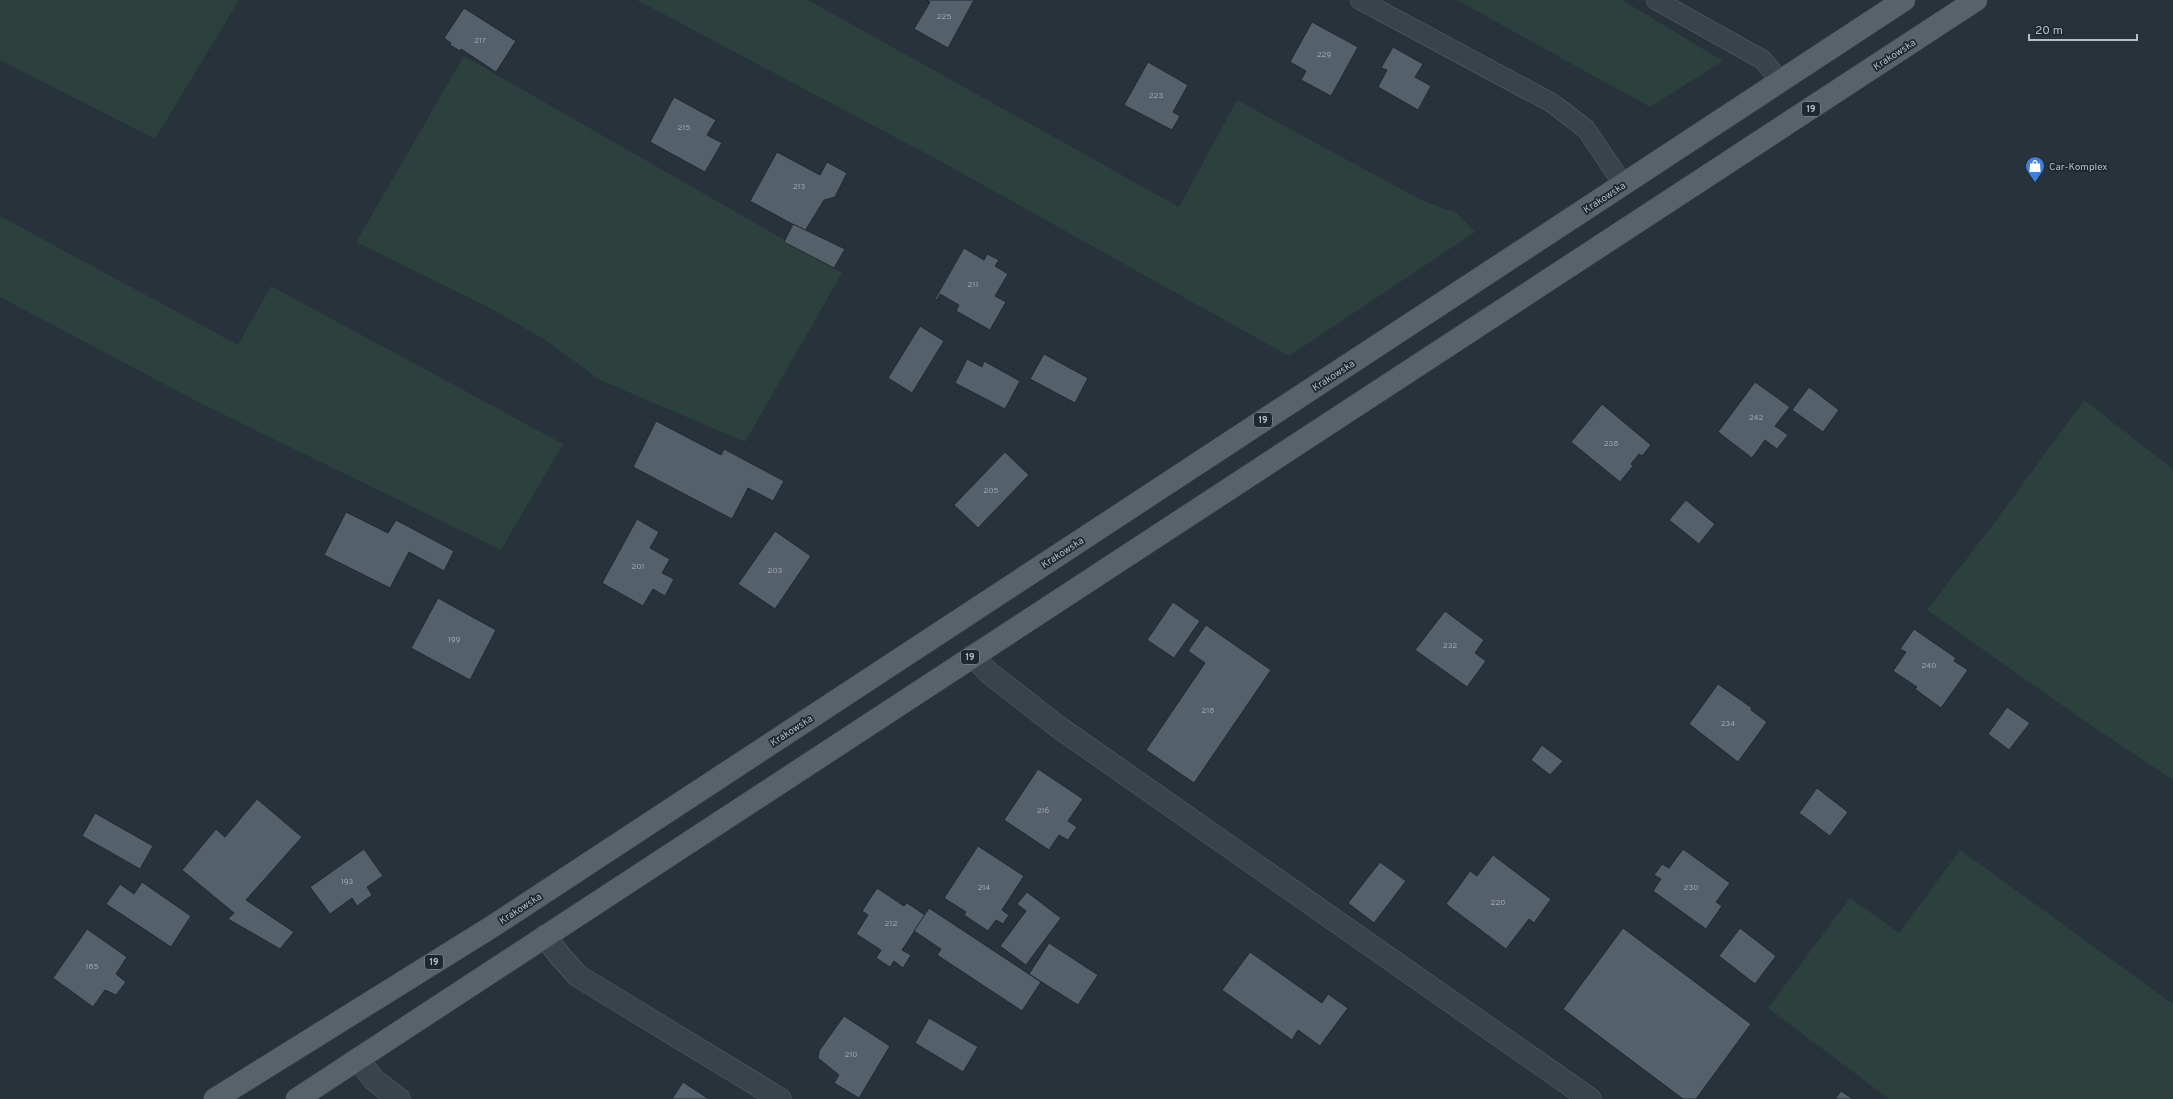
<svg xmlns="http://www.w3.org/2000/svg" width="2173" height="1099" viewBox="0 0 2173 1099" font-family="Overpass,sans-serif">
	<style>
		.green { fill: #2c403e }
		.building { fill: #54606a; stroke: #212a32 }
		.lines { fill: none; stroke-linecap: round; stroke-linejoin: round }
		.lane-casing { stroke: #586169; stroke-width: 20 }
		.street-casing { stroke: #586169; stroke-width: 23 }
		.primary-casing { stroke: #464f57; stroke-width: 23 }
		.lane { stroke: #3a434b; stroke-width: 19 }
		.street { stroke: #3a434b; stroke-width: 22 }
		.primary { stroke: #59626b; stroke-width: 22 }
		.labels { text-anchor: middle; stroke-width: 3.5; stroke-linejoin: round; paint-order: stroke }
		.number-label { font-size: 8px; fill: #9ea6af }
		.shield { fill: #1f2830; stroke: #899199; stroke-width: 1 }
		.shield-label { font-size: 9px; font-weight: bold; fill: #b6bec6 }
		.street-label { font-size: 10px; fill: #b6bec6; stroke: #1f2830 }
		.poi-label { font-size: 10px; fill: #b6bec6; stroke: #1f2830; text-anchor: start }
	</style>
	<rect width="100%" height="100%" fill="#27323b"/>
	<g class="green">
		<path d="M 0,0 L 239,0 L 155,139 L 0,60 Z"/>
		<path d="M 637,0 L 808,0 L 1179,207 L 1237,100 L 1423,201 L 1457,213 L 1475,232 L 1289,356 L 940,161 Z"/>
		<path d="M 1457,0 L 1622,0 L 1723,61 L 1650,107 Z"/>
		<path d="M 464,56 L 842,273 L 745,442 L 600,380 L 550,343 L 488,307 L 356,242 Z"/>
		<path d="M 0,216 L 238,345 L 271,286 L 563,444 L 501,550 L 202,404 L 0,297 Z"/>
		<path d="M 2084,400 L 2173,469 L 2173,780 L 2083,720 L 1927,610 L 1998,518 Z"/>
		<path d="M 1960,850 L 2173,1004 L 2173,1099 L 1889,1099 L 1768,1008 L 1850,898 L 1899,933 Z"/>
	</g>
	<g class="building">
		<path d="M 927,0 L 974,0 L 948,48 L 914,29 L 930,2 Z"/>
		<path d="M 464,8 L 516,41 L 496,72 L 461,49 L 460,51 L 450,45 L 451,43 L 444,38 Z"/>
		<path d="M 1312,22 L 1358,47 L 1331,96 L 1301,80 L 1306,71 L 1290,62 Z"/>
		<path d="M 1393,47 L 1423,64 L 1415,77 L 1431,86 L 1418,110 L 1378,87 L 1387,70 L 1381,68 Z"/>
		<path d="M 1148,62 L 1188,85 L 1173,112 L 1180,116 L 1172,130 L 1124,105 Z"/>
		<path d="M 674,97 L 716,120 L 707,135 L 722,143 L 705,172 L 650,142 Z"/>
		<path d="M 777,152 L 820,175 L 827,162 L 847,173 L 835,197 L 824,200 L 805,231 L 750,201 Z"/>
		<path d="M 793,224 L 845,249 L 834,268 L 784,242 Z"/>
		<path d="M 964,248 L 984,260 L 987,254 L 999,260 L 995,266 L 1008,274 L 995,296 L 1006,302 L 990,330 L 956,311 L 959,305 L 940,294 L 937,300 L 935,299 Z"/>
		<path d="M 920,326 L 944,341 L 912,393 L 888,378 Z"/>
		<path d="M 1044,354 L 1088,378 L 1075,403 L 1030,379 Z"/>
		<path d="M 967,359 L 982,367 L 984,361 L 1020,381 L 1005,409 L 955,383 Z"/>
		<path d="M 1755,382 L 1790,407 L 1775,426 L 1788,435 L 1777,449 L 1765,440 L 1752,458 L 1718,432 Z"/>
		<path d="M 1809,387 L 1839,410 L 1823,432 L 1792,410 Z"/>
		<path d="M 1602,404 L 1651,445 L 1642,456 L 1639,454 L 1631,464 L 1633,466 L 1620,482 L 1571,442 Z"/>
		<path d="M 656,421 L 721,455 L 724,449 L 784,481 L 773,501 L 748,488 L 732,519 L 633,467 Z"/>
		<path d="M 1005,452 L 1029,475 L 978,528 L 954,505 Z"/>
		<path d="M 1686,500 L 1715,524 L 1699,544 L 1669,520 Z"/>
		<path d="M 346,512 L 388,533 L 396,520 L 454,551 L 444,571 L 409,552 L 390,588 L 324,555 Z"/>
		<path d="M 637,519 L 659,532 L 650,548 L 670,559 L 662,573 L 674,579 L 665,596 L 653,589 L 643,606 L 602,583 Z"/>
		<path d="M 775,531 L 811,556 L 775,609 L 738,584 Z"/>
		<path d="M 438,598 L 496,630 L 470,680 L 411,648 Z"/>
		<path d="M 1173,602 L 1200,621 L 1174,658 L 1147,640 Z"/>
		<path d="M 1445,611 L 1484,640 L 1475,653 L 1486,661 L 1467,687 L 1415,650 Z"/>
		<path d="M 1206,625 L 1271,670 L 1194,783 L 1146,750 L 1205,663 L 1188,651 Z"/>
		<path d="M 1914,629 L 1956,658 L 1954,661 L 1968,670 L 1941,708 L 1915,689 L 1917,687 L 1893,671 L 1906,652 L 1900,649 Z"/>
		<path d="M 1718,684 L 1752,708 L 1751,710 L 1767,722 L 1738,762 L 1689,724 Z"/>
		<path d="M 2007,707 L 2030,723 L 2009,750 L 1988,734 Z"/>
		<path d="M 1542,745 L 1563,761 L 1550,775 L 1531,760 Z"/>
		<path d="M 1038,769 L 1083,799 L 1068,821 L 1077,827 L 1068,840 L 1059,835 L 1049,850 L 1004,820 Z"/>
		<path d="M 1817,788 L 1848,812 L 1830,836 L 1799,813 Z"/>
		<path d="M 257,799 L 302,837 L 246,900 L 294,932 L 280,949 L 228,919 L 234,913 L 182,870 L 216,829 L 225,837 Z"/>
		<path d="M 95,813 L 153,846 L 140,869 L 82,836 Z"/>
		<path d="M 978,846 L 1024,876 L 1002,910 L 1009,915 L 1003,924 L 996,920 L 988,931 L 964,915 L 966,912 L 944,898 Z"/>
		<path d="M 364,849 L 383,876 L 367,887 L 372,895 L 357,906 L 352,898 L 330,914 L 310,887 Z"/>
		<path d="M 1683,849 L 1730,883 L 1716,902 L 1722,906 L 1706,929 L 1653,891 L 1661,879 L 1654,875 L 1662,864 L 1669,868 Z"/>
		<path d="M 1493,855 L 1551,899 L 1534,923 L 1529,919 L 1506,949 L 1446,904 L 1470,871 L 1477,876 Z"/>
		<path d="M 1380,862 L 1406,881 L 1374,923 L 1348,903 Z"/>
		<path d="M 142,882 L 191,916 L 171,947 L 106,904 L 120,884 L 134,894 Z"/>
		<path d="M 877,888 L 904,906 L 907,903 L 925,915 L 902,950 L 911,955 L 903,968 L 894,961 L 890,967 L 876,958 L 881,950 L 856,934 L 868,915 L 862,911 Z"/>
		<path d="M 1027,892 L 1061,918 L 1026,965 L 1000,946 L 1026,911 L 1017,904 Z"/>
		<path d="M 929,908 L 1041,982 L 1022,1011 L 937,955 L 941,949 L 914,931 Z"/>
		<path d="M 1623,928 L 1751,1024 L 1696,1099 L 1683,1099 L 1563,1009 Z"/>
		<path d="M 1740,928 L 1776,956 L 1755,984 L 1719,956 Z"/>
		<path d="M 87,929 L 127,957 L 116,974 L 126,982 L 116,995 L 105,990 L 93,1007 L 53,978 Z"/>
		<path d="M 1049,943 L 1098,975 L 1078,1005 L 1029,974 Z"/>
		<path d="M 1250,952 L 1322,1003 L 1328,994 L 1348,1008 L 1320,1046 L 1298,1030 L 1292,1040 L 1222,990 Z"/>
		<path d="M 844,1016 L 890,1046 L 859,1098 L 834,1083 L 839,1075 L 818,1058 L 819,1051 Z"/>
		<path d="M 929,1018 L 978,1047 L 963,1072 L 915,1043 Z"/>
		<path d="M 683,1082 L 709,1099 L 672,1099 Z"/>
		<path d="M 1841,1091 L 1853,1099 L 1835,1099 Z"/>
	</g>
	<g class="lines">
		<g class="lane-casing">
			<g id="lane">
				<path d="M 1360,0 L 1552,103 L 1586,129 L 1623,184"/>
				<path d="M 1656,0 L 1763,60 L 1781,82"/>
			</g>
		</g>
		<g class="street-casing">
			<g id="street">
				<path d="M 973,656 L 988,672 L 1057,726 L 1590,1099"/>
				<path d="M 545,936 L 560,956 L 578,976 L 780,1099"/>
				<path d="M 358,1059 L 374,1080 L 399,1099"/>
			</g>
		</g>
		<g class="primary-casing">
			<g id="primary">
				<path d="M 215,1099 L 493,926 L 1904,0"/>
				<path d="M 297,1099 L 1976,0"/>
			</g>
		</g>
		<use href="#lane" class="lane"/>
		<use href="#street" class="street"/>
		<use href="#primary" class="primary"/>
	</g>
	<defs>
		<g id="shop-pin" transform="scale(1)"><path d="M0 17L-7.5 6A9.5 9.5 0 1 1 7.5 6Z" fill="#3f7fe0" stroke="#1f2830"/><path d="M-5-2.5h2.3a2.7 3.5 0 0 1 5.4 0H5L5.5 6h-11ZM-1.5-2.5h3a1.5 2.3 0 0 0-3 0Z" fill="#fff"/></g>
	</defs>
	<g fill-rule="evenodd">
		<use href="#shop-pin" x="2035" y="166"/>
	</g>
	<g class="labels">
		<g class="number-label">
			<text x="944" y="19">225</text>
			<text x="480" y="43">217</text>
			<text x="1324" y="57">229</text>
			<text x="1156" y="98">223</text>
			<text x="684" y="130">215</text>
			<text x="799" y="189">213</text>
			<text x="973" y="287">211</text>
			<text x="1756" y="420">242</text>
			<text x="1611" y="446">238</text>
			<text x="991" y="493">205</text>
			<text x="638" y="569">201</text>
			<text x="775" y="573">203</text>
			<text x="454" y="642">199</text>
			<text x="1450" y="648">232</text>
			<text x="1929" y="668">240</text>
			<text x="1208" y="713">218</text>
			<text x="1728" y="726">234</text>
			<text x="1043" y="813">216</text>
			<text x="347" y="884">193</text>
			<text x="984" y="890">214</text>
			<text x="1691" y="890">230</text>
			<text x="1498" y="905">220</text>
			<text x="891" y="926">212</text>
			<text x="92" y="969">185</text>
			<text x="851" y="1057">210</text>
		</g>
		<g class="shield">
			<rect x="1802" y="102" width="18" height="14" rx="3"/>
			<rect x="1254" y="413" width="18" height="14" rx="3"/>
			<rect x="961" y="650" width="18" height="14" rx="3"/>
			<rect x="425" y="955" width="18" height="14" rx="3"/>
		</g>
		<g class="shield-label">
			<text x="1811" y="112">19</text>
			<text x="1263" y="423">19</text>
			<text x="970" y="660">19</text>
			<text x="434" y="965">19</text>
		</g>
		<g class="street-label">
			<text transform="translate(1894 54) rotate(-33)" y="4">Krakowska</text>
			<text transform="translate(1604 197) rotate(-33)" y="4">Krakowska</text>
			<text transform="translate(1333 375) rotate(-33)" y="4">Krakowska</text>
			<text transform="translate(1062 552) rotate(-33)" y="4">Krakowska</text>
			<text transform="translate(791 730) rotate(-33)" y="4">Krakowska</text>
			<text transform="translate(520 908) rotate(-33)" y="4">Krakowska</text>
		</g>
		<g class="poi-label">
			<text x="2049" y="170">Car-Komplex</text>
		</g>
	</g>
	<path d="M2029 34v6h108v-6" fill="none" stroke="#b6bec6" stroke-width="2"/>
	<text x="2035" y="34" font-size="12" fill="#b6bec6" stroke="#1f2830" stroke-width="3" paint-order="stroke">20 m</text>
</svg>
